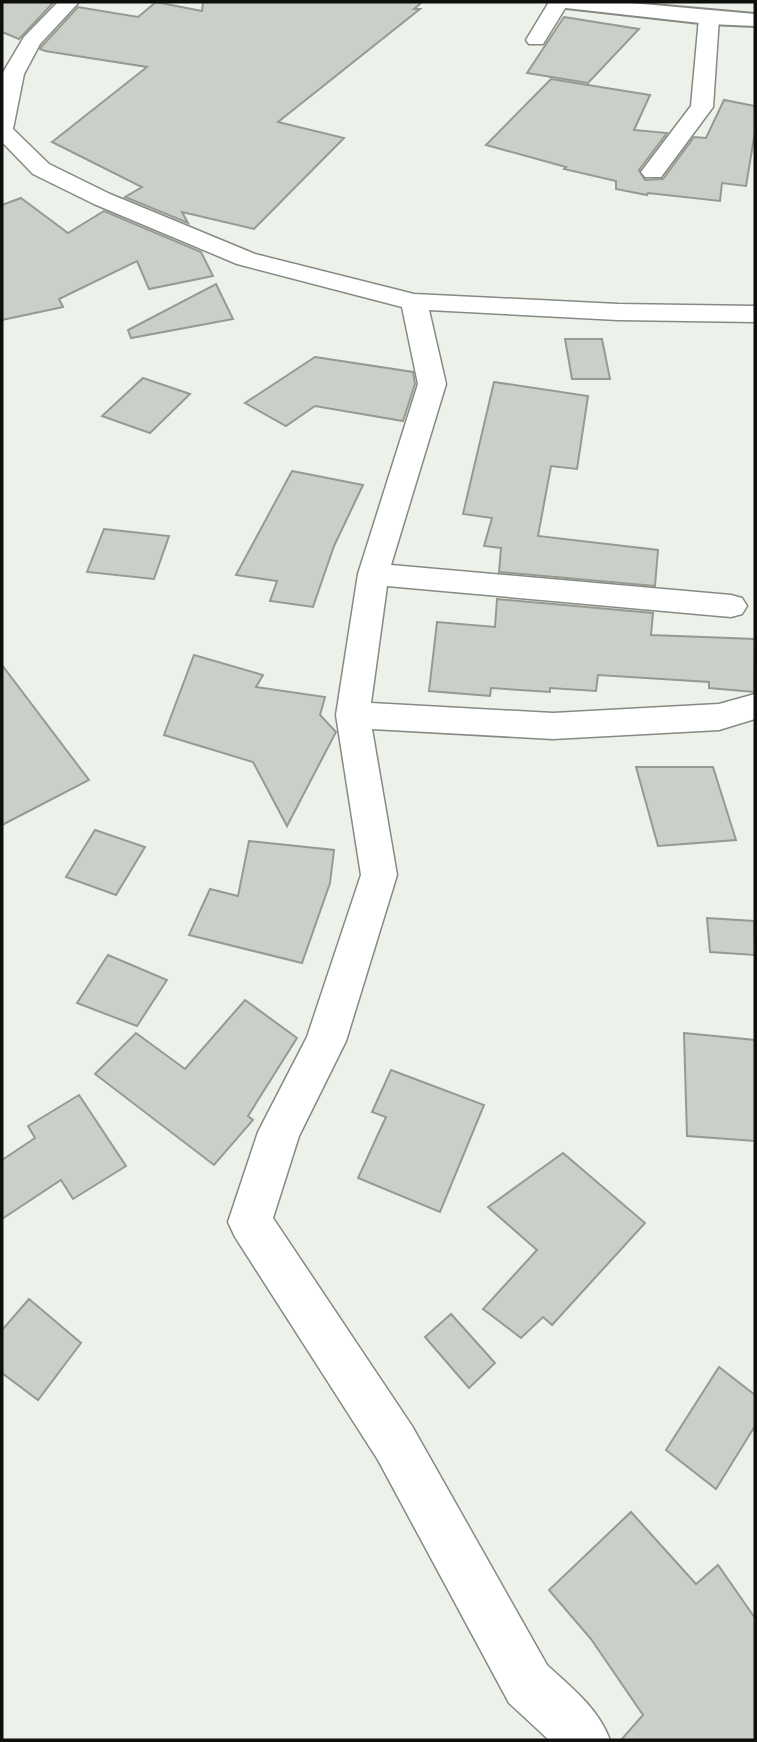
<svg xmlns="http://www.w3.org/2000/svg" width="757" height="1742" viewBox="0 0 757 1742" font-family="'Exo 2',sans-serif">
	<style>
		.building { fill: #cacfc7; stroke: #959a93; stroke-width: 2 }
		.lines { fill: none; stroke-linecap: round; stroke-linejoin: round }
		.minor-casing { stroke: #858a83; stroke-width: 3 }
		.tertiary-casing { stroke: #858a83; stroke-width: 4 }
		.minor { fill: #fff; fill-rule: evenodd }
		.tertiary { fill: #fff; fill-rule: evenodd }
	</style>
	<rect width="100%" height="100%" fill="#ecf1e9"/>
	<g class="building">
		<path d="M 2,2 L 46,2 L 53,3 L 19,39 L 2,32 Z"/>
		<path d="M 156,2 L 202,11 L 203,2 L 422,2 L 414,9 L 420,9 L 278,122 L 344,138 L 254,229 L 182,212 L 188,223 L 125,197 L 142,187 L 52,142 L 147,67 L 45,51 L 40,49 L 42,46 L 78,7 L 138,17 Z"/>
		<path d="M 564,17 L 639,29 L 588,83 L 527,73 Z"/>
		<path d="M 551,79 L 650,95 L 634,130 L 667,133 L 639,170 L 645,180 L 663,179 L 694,137 L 706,138 L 724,100 L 755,106 L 755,132 L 746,186 L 722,183 L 720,201 L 648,193 L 647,195 L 616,189 L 616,181 L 564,169 L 566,167 L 486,145 Z"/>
		<path d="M 21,198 L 68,233 L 104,211 L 201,252 L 213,276 L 149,289 L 137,261 L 59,299 L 63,307 L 2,320 L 2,205 Z"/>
		<path d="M 216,284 L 233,319 L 131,338 L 128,330 Z"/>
		<path d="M 565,339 L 602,339 L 610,379 L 572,379 Z"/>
		<path d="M 315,357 L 413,372 L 415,384 L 403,421 L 315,406 L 286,426 L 245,403 Z"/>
		<path d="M 143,378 L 190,394 L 150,433 L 102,416 Z"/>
		<path d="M 494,382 L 588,396 L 577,469 L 551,466 L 538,536 L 658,550 L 655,586 L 499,572 L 501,548 L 484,546 L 492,518 L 463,514 Z"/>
		<path d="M 292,471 L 363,485 L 334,546 L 313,607 L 270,601 L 277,581 L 236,575 Z"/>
		<path d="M 104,529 L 169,536 L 154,579 L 87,572 Z"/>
		<path d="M 497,599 L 653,613 L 651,635 L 755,639 L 754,692 L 709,688 L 709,682 L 598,675 L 596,691 L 550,688 L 550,692 L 491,688 L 490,696 L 429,691 L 437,622 L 495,627 Z"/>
		<path d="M 194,655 L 263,675 L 256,687 L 325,697 L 320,715 L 336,732 L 287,826 L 253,762 L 164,735 Z"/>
		<path d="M 2,665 L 89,780 L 2,825 Z"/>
		<path d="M 636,767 L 713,767 L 736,840 L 658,846 Z"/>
		<path d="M 95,830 L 145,847 L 116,895 L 66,877 Z"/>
		<path d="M 249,841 L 334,850 L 330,883 L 302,963 L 189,935 L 210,889 L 238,896 Z"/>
		<path d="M 707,918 L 754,921 L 755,955 L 710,952 Z"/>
		<path d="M 108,955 L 167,980 L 137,1026 L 77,1003 Z"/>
		<path d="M 245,1000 L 297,1038 L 248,1116 L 253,1120 L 214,1165 L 95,1074 L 136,1033 L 185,1069 Z"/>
		<path d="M 684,1033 L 755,1040 L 755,1141 L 687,1136 Z"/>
		<path d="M 391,1070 L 484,1105 L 440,1212 L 358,1178 L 386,1117 L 372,1112 Z"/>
		<path d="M 79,1095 L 126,1166 L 73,1199 L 61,1180 L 2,1219 L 2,1160 L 35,1138 L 28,1126 Z"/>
		<path d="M 563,1153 L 645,1223 L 552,1325 L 543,1317 L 521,1338 L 483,1309 L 537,1250 L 488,1207 Z"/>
		<path d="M 29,1299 L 81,1343 L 38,1400 L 2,1373 L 2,1330 Z"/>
		<path d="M 451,1314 L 495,1363 L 469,1388 L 425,1337 Z"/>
		<path d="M 719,1367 L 755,1395 L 755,1426 L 716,1489 L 666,1450 Z"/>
		<path d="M 631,1512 L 696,1584 L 718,1565 L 755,1618 L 755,1740 L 621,1740 L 643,1715 L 591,1639 L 549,1590 Z"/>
	</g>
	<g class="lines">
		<g class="minor-casing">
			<g id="minor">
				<path d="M 58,2 L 79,2 L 40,44 L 24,74 L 13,129 L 49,164 L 110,194 L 255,254 L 414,294 L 618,304 L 755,306 L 755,322 L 618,320 L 429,310 L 446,384 L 391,565 L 731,595 L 742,598 L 747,606 L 742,614 L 731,617 L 387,586 L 371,703 L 553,713 L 719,704 L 755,694 L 755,719 L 719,730 L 553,739 L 372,729 L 397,875 L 346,1041 L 299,1136 L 273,1218 L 412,1426 L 547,1665 C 572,1688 598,1708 610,1740 L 549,1740 L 509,1703 L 378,1460 L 235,1237 L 228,1222 L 258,1132 L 307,1037 L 361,875 L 336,715 L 358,574 L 418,384 L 402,307 L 237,264 L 94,204 L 33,174 L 2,142 L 2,74 L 24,37 Z"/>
				<path d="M 549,2 L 569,2 L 543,44 L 529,44 L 526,40 Z"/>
				<path d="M 709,12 L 716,14 L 719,18 L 713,107 L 661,177 L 645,177 L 641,172 L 691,106 L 699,18 L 702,14 Z"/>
			</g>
		</g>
		<g class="tertiary-casing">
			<path id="tertiary" d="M 556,2 L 620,2 L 755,14 L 755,26 L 709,24 L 566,8 L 559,6 Z"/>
		</g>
		<use href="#minor" class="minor"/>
		<use href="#tertiary" class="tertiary"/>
	</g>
	<rect width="757" height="1742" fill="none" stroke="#0e0f0d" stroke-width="7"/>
</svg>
